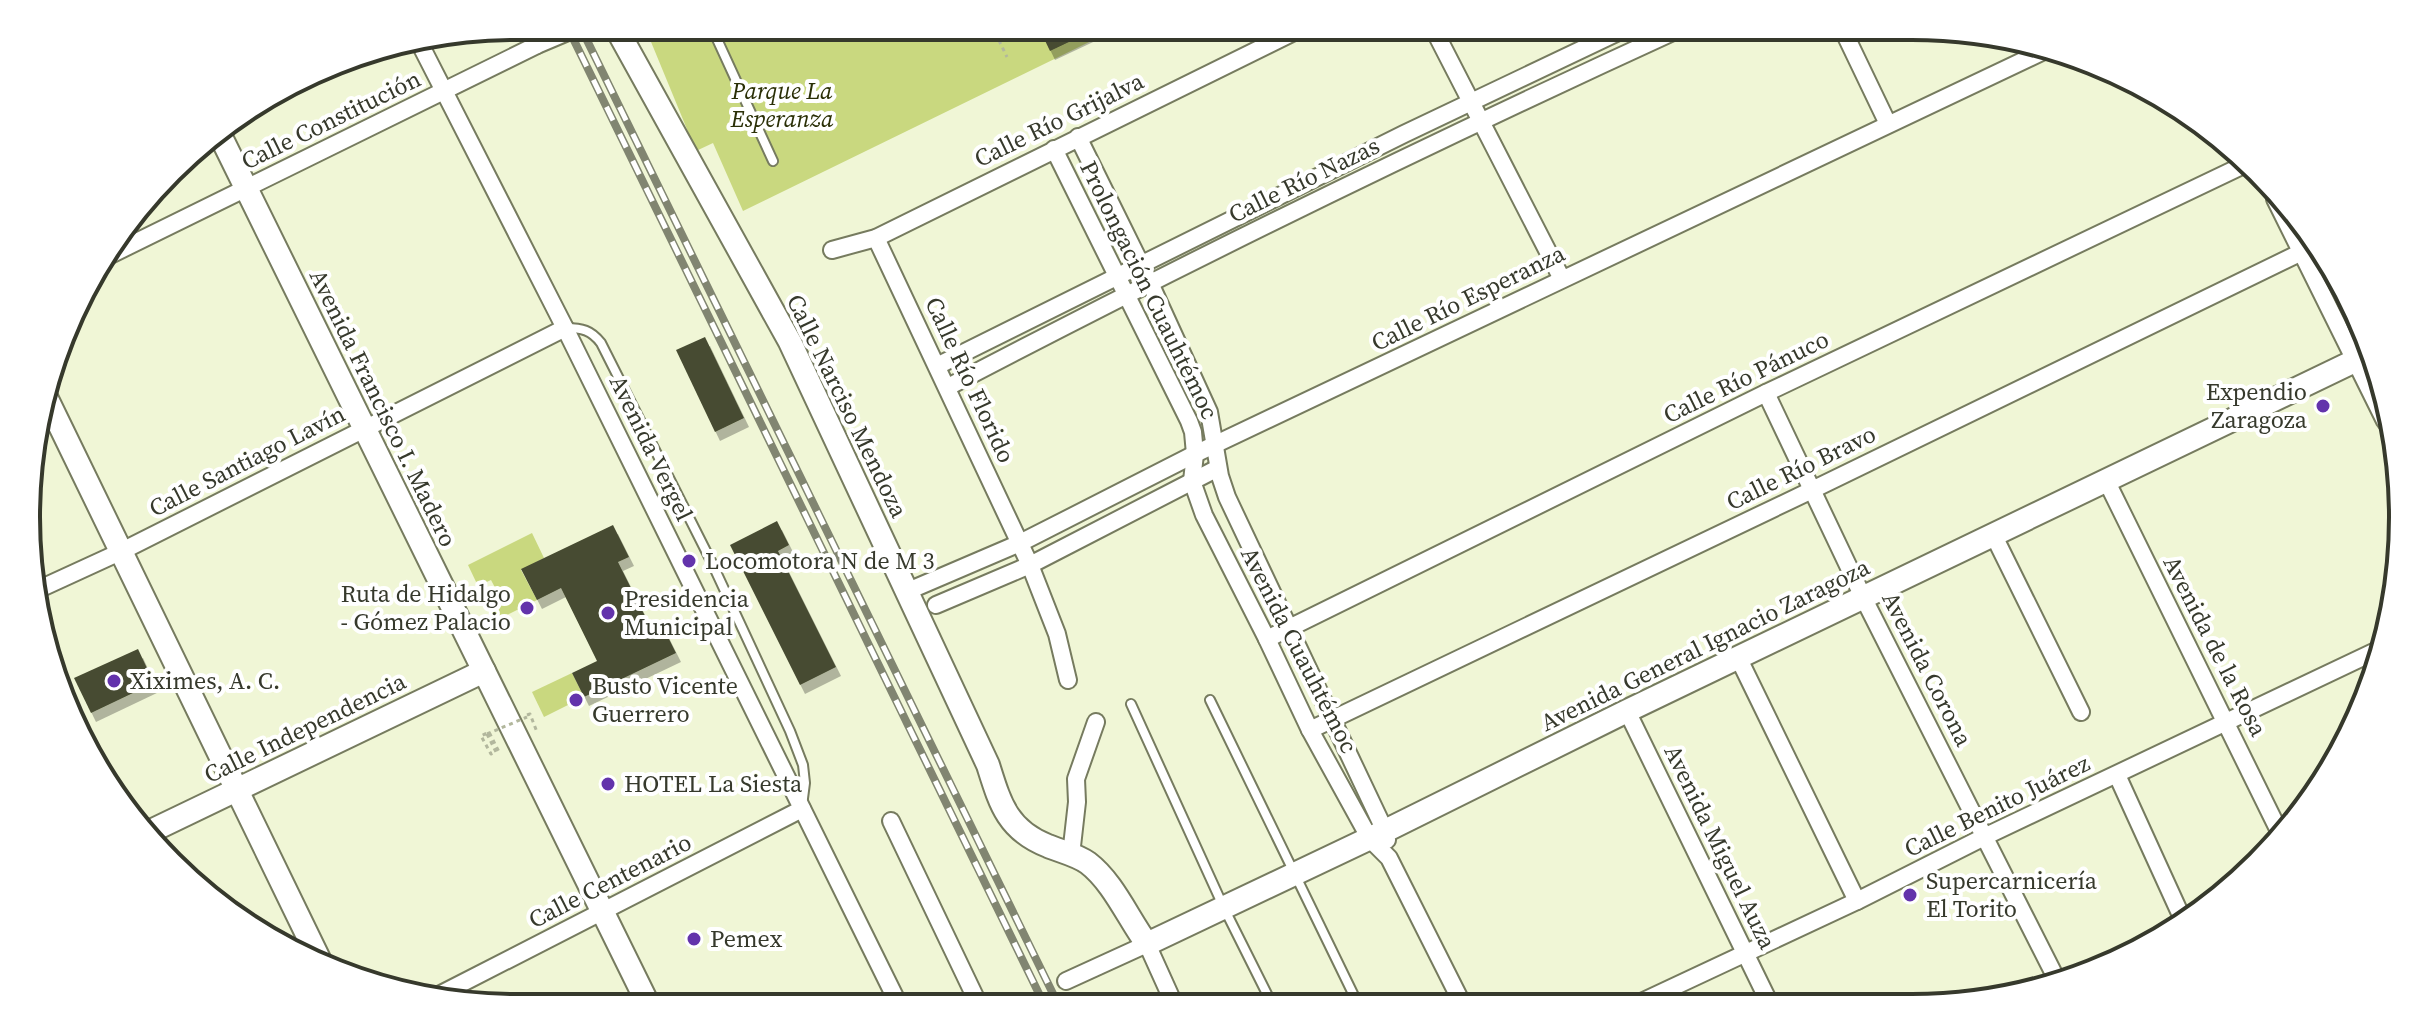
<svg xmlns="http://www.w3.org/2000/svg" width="2429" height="1034" viewBox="0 0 2429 1034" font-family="'Source Serif 4',serif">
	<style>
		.green { fill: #c9d87f }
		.building { fill: #474b31; filter: url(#shadow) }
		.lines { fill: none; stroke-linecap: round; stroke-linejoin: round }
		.lane-casing { stroke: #767b5f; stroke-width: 12 }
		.street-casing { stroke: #767b5f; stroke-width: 20 }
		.secondary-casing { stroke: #767b5f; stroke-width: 26 }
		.path { stroke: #b2b79d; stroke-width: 3; stroke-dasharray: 4 4; stroke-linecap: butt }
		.lane { stroke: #fff; stroke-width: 8 }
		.street { stroke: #fff; stroke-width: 16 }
		.secondary { stroke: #fff; stroke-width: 22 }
		.rail-casing { stroke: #818571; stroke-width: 8 }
		.rail { stroke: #fff; stroke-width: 5; stroke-dasharray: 15; stroke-linecap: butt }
		.path-bridge { stroke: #b2b79d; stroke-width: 3; stroke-dasharray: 4 4; stroke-linecap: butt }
		.poi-dot { fill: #6333ab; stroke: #fff; stroke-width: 3 }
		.labels { text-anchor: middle; stroke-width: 8; stroke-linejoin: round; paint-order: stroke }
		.park-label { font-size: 24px; font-style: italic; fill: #2a2f06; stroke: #fff }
		.street-label { font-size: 24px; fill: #36392c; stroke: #fff }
		.poi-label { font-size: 24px; fill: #36392c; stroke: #fff; text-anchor: start }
		.rim { fill: none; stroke: #36392c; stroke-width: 4 }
	</style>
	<defs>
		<filter id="shadow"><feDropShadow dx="5" dy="9" stdDeviation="0" flood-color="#0004"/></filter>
	</defs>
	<rect width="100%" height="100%" fill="#f0f6d6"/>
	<g class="green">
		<path d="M 634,26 L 1122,26 L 743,211 L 713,143 L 696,151 L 649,37 Z"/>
		<path d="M 532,533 L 544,558 L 521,570 L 537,600 L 497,620 L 489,605 L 501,599 L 491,580 L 478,586 L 468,565 Z"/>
		<path d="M 572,673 L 584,697 L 544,717 L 532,692 Z"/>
	</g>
	<g class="building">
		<path d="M 1038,26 L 1103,26 L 1050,51 Z"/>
		<path d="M 705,337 L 744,418 L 715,432 L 676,350 Z"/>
		<path d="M 777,521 L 789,545 L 778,551 L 836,667 L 800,685 L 730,545 Z"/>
		<path d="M 613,525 L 629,557 L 618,562 L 652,630 L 662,625 L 676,653 L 584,697 L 572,673 L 597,661 L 561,588 L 537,600 L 521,569 Z"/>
		<path d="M 138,649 L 154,683 L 91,713 L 74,678 Z"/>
	</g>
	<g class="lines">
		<g class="lane-casing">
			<g id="lane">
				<path d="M 711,26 L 773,161"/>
				<path d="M 566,328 C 582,328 591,330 601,343 L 711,561 L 790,731 L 803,765 L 805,783 L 802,806"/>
				<path d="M 1210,700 L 1359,1006"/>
				<path d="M 1131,704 L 1224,908 L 1273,1006"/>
			</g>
		</g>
		<g class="street-casing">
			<g id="street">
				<path d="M 528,26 L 537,45"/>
				<path d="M 1432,26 L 1562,279"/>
				<path d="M 1841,26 L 1888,124"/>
				<path d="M 419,42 L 565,328 L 900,1007"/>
				<path d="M 1078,137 L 1150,283 L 1209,412 L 1220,476 L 1227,497 L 1385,831 L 1387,840"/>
				<path d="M 1054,149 L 1189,421 L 1193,432 L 1195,454 L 1192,481 L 1204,515 L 1267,639 L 1310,730 L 1370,839 L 1389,858 L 1463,1005"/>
				<path d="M 2275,199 L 2385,421"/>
				<path d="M 876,238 L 1030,565 L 1057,634 L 1068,680"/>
				<path d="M 832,250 L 876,238 L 1306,26"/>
				<path d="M 102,259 L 537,45 L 582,26"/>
				<path d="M 937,366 L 1404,134 L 1631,26"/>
				<path d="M 948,387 C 1190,260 1437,140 1686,26"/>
				<path d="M 1766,393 L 1863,597 L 2058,982"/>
				<path d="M 2106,480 L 2280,833"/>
				<path d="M 1993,534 L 2081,712"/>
				<path d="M 35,591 L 120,552 L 565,328"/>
				<path d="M 908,591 L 1020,543 L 1195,454 L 2048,49"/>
				<path d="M 936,605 L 1030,565 L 1218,468"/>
				<path d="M 1267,639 L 1766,393 L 2248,163"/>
				<path d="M 1738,657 L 1857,901"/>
				<path d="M 1627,711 L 1770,1004"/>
				<path d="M 1310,730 L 1812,490 L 2312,247"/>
				<path d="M 2117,775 L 2184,922"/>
				<path d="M 891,821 L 980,1007"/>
				<path d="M 1071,855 L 1077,802 L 1076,779 L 1096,722"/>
				<path d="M 1066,981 L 1147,944 L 1175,1006"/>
				<path d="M 439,995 L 802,809"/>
				<path d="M 1635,1005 L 1857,901 L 1986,836 L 2380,649"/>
			</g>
		</g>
		<g class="secondary-casing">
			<g id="secondary">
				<path d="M 615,26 L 790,342 L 988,765 C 1000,803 1007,830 1048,846 C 1060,851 1077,855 1088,863 C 1113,882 1128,918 1147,944 L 1385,831 L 1627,711 L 2367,355"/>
				<path d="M 219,133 L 650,1008"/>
				<path d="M 45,395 L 319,959"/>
				<path d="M 149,832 L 484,671"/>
			</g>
		</g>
		<g class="path">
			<path d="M 992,26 L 1007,57"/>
			<path d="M 527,715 L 530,714 L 537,732"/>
			<path d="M 487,734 L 496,752 L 491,754 L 481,736 L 489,732 L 499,752"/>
		</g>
		<use href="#lane" class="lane"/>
		<use href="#street" class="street"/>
		<use href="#secondary" class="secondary"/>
		<g class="rail-casing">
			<g id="rail">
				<path d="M 567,26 L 1045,1006"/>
				<path d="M 580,26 L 1059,1006"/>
			</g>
		</g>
		<use href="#rail" class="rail"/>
		<path class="path-bridge" d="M 487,734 L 527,717"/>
	</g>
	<g class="poi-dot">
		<circle cx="2323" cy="406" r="8"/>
		<circle cx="689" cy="561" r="8"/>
		<circle cx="527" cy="608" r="8"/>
		<circle cx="608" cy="613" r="8"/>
		<circle cx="114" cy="681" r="8"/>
		<circle cx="576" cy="700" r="8"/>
		<circle cx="608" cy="784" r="8"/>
		<circle cx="1910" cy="895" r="8"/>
		<circle cx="694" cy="939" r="8"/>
	</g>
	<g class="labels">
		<g class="park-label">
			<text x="782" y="99">Parque La<tspan x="782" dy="28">Esperanza</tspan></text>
		</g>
		<g class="street-label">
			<text transform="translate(331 120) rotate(-26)" y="8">Calle Constitución</text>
			<text transform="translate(1059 120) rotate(-26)" y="8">Calle Río Grijalva</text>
			<text transform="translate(1304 180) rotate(-26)" y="8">Calle Río Nazas</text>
			<text transform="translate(1149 290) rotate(64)" y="8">Prolongación Cuauhtémoc</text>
			<text transform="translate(1468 298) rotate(-26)" y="8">Calle Río Esperanza</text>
			<text transform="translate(1746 377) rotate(-26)" y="8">Calle Río Pánuco</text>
			<text transform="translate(970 380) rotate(65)" y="8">Calle Río Florido</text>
			<text transform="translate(847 406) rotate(64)" y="8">Calle Narciso Mendoza</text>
			<text transform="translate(383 408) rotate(64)" y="8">Avenida Francisco I. Madero</text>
			<text transform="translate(651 448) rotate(64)" y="8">Avenida Vergel</text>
			<text transform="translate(247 461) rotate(-27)" y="8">Calle Santiago Lavín</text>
			<text transform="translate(1801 468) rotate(-26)" y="8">Calle Río Bravo</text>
			<text transform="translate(1705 645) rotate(-26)" y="8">Avenida General Ignacio Zaragoza</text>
			<text transform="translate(2215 646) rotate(63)" y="8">Avenida de la Rosa</text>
			<text transform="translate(1299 650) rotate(63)" y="8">Avenida Cuauhtémoc</text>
			<text transform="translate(1927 669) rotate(63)" y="8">Avenida Corona</text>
			<text transform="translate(305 728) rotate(-26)" y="8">Calle Independencia</text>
			<text transform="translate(1997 806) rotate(-26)" y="8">Calle Benito Juárez</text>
			<text transform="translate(1720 847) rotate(64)" y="8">Avenida Miguel Auza</text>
			<text transform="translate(610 881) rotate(-27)" y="8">Calle Centenario</text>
		</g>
		<g class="poi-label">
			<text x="2307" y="400" text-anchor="end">Expendio<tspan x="2307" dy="28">Zaragoza</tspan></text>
			<text x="705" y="569">Locomotora N de M 3</text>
			<text x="511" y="602" text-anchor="end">Ruta de Hidalgo<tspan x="511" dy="28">- Gómez Palacio</tspan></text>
			<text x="624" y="607">Presidencia<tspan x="624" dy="28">Municipal</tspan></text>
			<text x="130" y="689">Xiximes, A. C.</text>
			<text x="592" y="694">Busto Vicente<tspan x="592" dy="28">Guerrero</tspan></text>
			<text x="624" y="792">HOTEL La Siesta</text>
			<text x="1926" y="889">Supercarnicería<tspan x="1926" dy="28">El Torito</tspan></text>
			<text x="710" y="947">Pemex</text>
		</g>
	</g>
	<path d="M0 0H2429V1034H0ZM517 40H1912A477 477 0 0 1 2389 517V517A477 477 0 0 1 1912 994H517A477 477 0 0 1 40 517V517A477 477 0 0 1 517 40Z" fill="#fff" fill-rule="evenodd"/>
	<path class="rim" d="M517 40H1912A477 477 0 0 1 2389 517V517A477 477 0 0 1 1912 994H517A477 477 0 0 1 40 517V517A477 477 0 0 1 517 40Z"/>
</svg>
